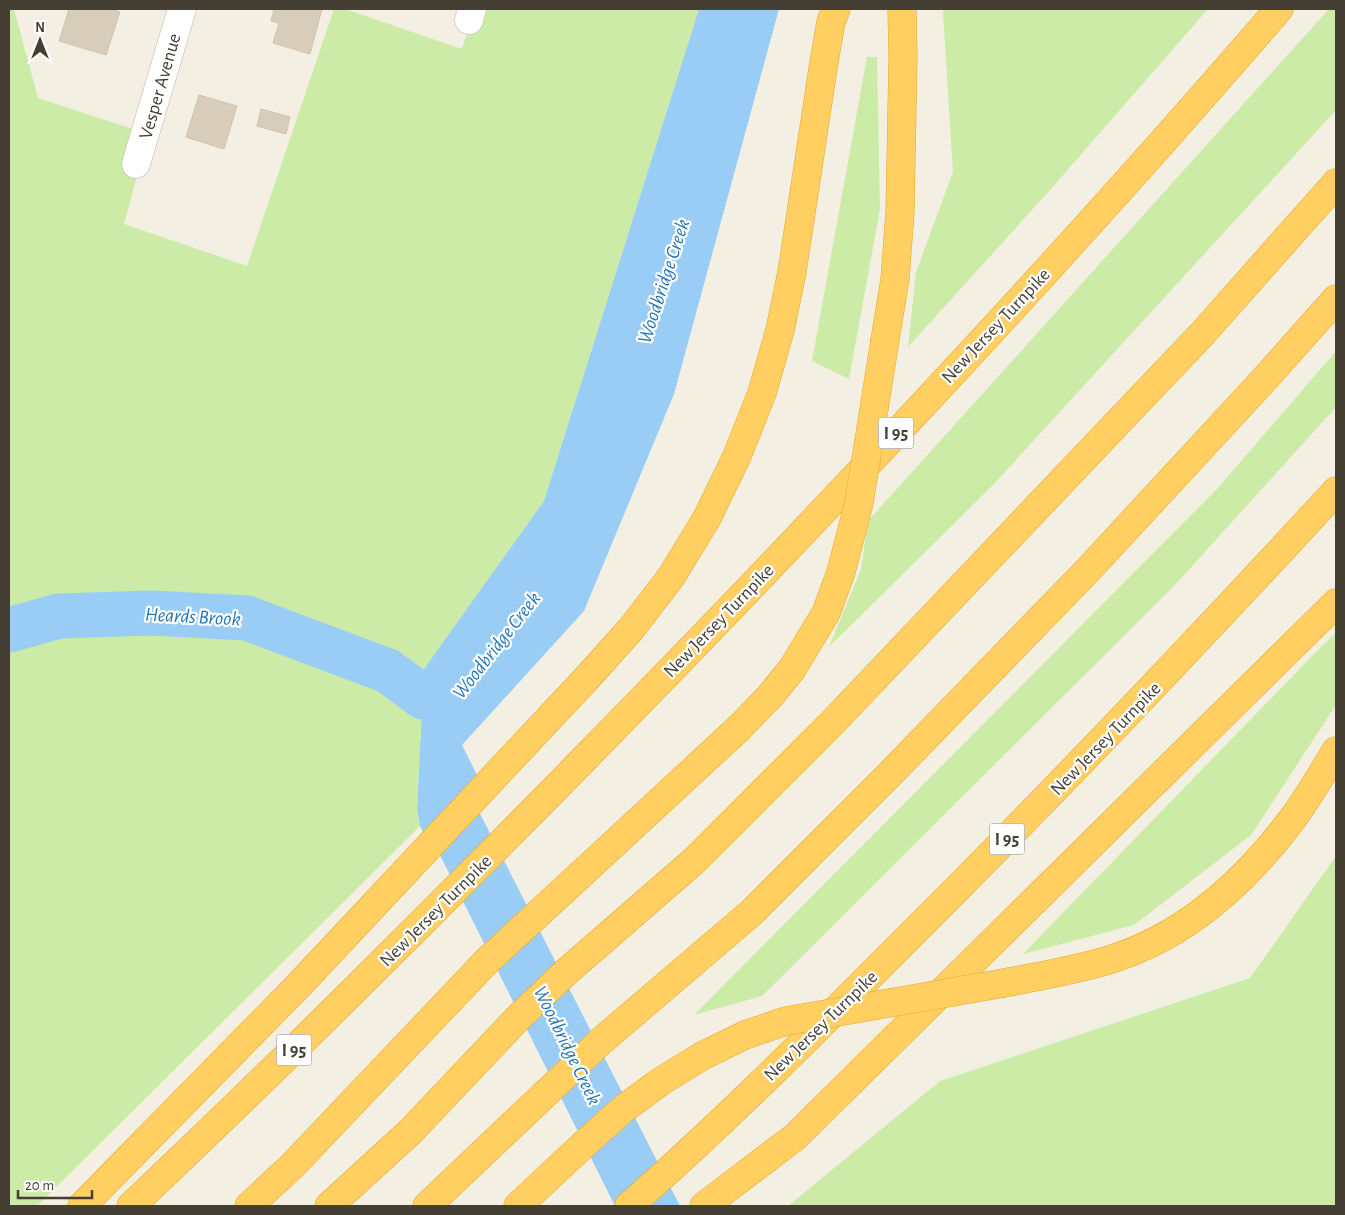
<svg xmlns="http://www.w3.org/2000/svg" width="1345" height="1215" viewBox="0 0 1345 1215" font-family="'Alegreya Sans',sans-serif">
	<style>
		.green { fill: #cbeba7 }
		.water { fill: #99cdf6 }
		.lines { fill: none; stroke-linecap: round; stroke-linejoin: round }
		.river { stroke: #99cdf6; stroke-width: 45 }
		.building { fill: #d8cdba; stroke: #d1c3aa }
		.street-casing { stroke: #bfb7a5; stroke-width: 29 }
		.highway-casing { stroke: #eaa726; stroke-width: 29 }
		.street { stroke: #fff; stroke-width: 28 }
		.highway { stroke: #ffcf62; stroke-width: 28 }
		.highway-bridge-casing { stroke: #eaa726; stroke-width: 29; stroke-linecap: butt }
		.highway-bridge { stroke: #ffcf62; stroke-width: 28 }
		.labels { text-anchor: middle; stroke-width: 4.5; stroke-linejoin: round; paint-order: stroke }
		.shield { fill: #fff; stroke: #7d7870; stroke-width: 1 }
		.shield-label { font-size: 18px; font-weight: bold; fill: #453e33 }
		.street-label { font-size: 19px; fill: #453e33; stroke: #fff }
		.water-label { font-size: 20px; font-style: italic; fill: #2476b9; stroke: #fff }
	</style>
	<rect width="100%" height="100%" fill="#f3efe3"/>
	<g class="green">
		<path d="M 9,9 L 14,9 L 38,98 L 148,134 L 124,224 L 247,266 L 334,9 L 345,9 L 462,49 L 475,9 L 699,9 L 544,501 L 424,669 L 417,810 L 420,826 L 37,1206 L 9,1206 Z"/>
		<path d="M 944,9 L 1208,9 L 1050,190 L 908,347 L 916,272 L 953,172 L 943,12 Z"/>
		<path d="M 1329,9 L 1336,9 L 1336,110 L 993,485 L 829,647 L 861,569 L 868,521 Z"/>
		<path d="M 867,57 L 877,57 L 880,209 L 849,379 L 812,361 Z"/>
		<path d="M 1336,351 L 1336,407 L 1174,586 L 762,996 L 694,1015 L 1218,488 Z"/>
		<path d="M 1336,633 L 1336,705 L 1251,835 L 1134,925 L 1023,954 L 1317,651 Z"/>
		<path d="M 1336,856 L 1336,1206 L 788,1206 L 940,1081 L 1250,978 Z"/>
	</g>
	<path class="water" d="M 699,9 L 779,9 L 674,394 L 584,611 L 462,745 L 481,783 L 470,794 L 680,1206 L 615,1206 L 430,835 L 426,838 L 420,826 L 417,810 L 424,669 L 544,501 Z"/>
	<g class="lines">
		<path class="river" d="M 9,630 L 59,616 L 151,613 L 247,618 L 388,671 L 423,697 L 450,702"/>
	</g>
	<g class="building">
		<path d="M 69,9 L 110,9 L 120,12 L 106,55 L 59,41 Z"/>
		<path d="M 274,9 L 322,9 L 310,54 L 273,43 L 279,23 L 271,21 Z"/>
		<path d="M 199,95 L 237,106 L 224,149 L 186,137 Z"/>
		<path d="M 261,109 L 290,117 L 286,134 L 257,126 Z"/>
	</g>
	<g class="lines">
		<g class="street-casing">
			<g id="street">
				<path d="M 469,20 L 472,9"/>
				<path d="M 136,164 L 182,9"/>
			</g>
		</g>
		<g class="highway-casing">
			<g id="highway">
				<path d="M 885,340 L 895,279 L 900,212 L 903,57 L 902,9"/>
				<path d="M 1004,983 C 1040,976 1077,970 1112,959 C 1188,935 1247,880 1293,818 C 1309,797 1322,773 1336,751"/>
				<path d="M 82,1206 L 299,985 L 586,679 L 631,629 L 671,577 L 707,518 L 737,456 L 762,393 L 780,330 L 792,272 L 824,62 L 831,22 L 836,9"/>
				<path d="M 131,1206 C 287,1059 438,908 588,755 C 825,513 1058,265 1279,9"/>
				<path d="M 249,1206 L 293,1165 L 486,962 L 738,729"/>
				<path d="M 329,1206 L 410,1132 L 517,1019 L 565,973 L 695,860 L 833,722 L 1203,333 L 1336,183"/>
				<path d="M 427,1206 L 600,1042 L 751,913 L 889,775 L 1088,570 L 1261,383 L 1336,299"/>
				<path d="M 518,1206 L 582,1146"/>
				<path d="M 629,1206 C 721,1125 808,1038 895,951 C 1046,801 1192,647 1336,491"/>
				<path d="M 704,1206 L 795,1137 L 1336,603"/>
			</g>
		</g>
		<use href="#street" class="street"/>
		<use href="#highway" class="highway"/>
		<g class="highway-bridge-casing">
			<g id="highway-bridge">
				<path d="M 738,729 L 770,696 L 792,669 L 826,613 L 841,572 L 859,503 L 885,340"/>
				<path d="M 582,1146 L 622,1110 L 660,1082 L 702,1056 L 745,1035 L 786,1021 L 1004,983"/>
			</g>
		</g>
		<use href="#highway-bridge" class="highway-bridge"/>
	</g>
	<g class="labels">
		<g class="shield">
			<rect x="878.5" y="417.5" width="35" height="31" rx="4"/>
			<rect x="989.5" y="823.5" width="35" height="31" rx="4"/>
			<rect x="276.5" y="1034.5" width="35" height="31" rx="4"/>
		</g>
		<g class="shield-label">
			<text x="896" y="439">I 95</text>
			<text x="1007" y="845">I 95</text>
			<text x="294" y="1056">I 95</text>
		</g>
		<g class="street-label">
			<text transform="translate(159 86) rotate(-74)" y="7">Vesper Avenue</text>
			<text transform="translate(995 325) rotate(-47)" y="7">New Jersey Turnpike</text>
			<text transform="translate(718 620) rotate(-46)" y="7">New Jersey Turnpike</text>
			<text transform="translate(1105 738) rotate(-46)" y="7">New Jersey Turnpike</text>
			<text transform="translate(435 910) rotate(-45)" y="7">New Jersey Turnpike</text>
			<text transform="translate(820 1025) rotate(-44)" y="7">New Jersey Turnpike</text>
		</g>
		<g class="water-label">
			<text transform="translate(663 281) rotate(-72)" y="7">Woodbridge Creek</text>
			<text transform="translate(193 616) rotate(3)" y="7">Heards Brook</text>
			<text transform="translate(496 645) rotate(-52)" y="7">Woodbridge Creek</text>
			<text transform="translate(568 1045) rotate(64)" y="7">Woodbridge Creek</text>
		</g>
	</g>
	<rect width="1345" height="1215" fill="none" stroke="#453e33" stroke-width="20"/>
	<g transform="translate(40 40)" stroke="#ffffff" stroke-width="4" paint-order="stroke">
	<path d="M0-4L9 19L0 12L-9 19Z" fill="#453e33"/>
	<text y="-8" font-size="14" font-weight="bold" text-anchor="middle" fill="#453e33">N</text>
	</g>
	<path d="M18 1190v8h74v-8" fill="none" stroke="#453e33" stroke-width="2.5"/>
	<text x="25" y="1190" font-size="15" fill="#453e33" stroke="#ffffff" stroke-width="4" paint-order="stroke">20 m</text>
</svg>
